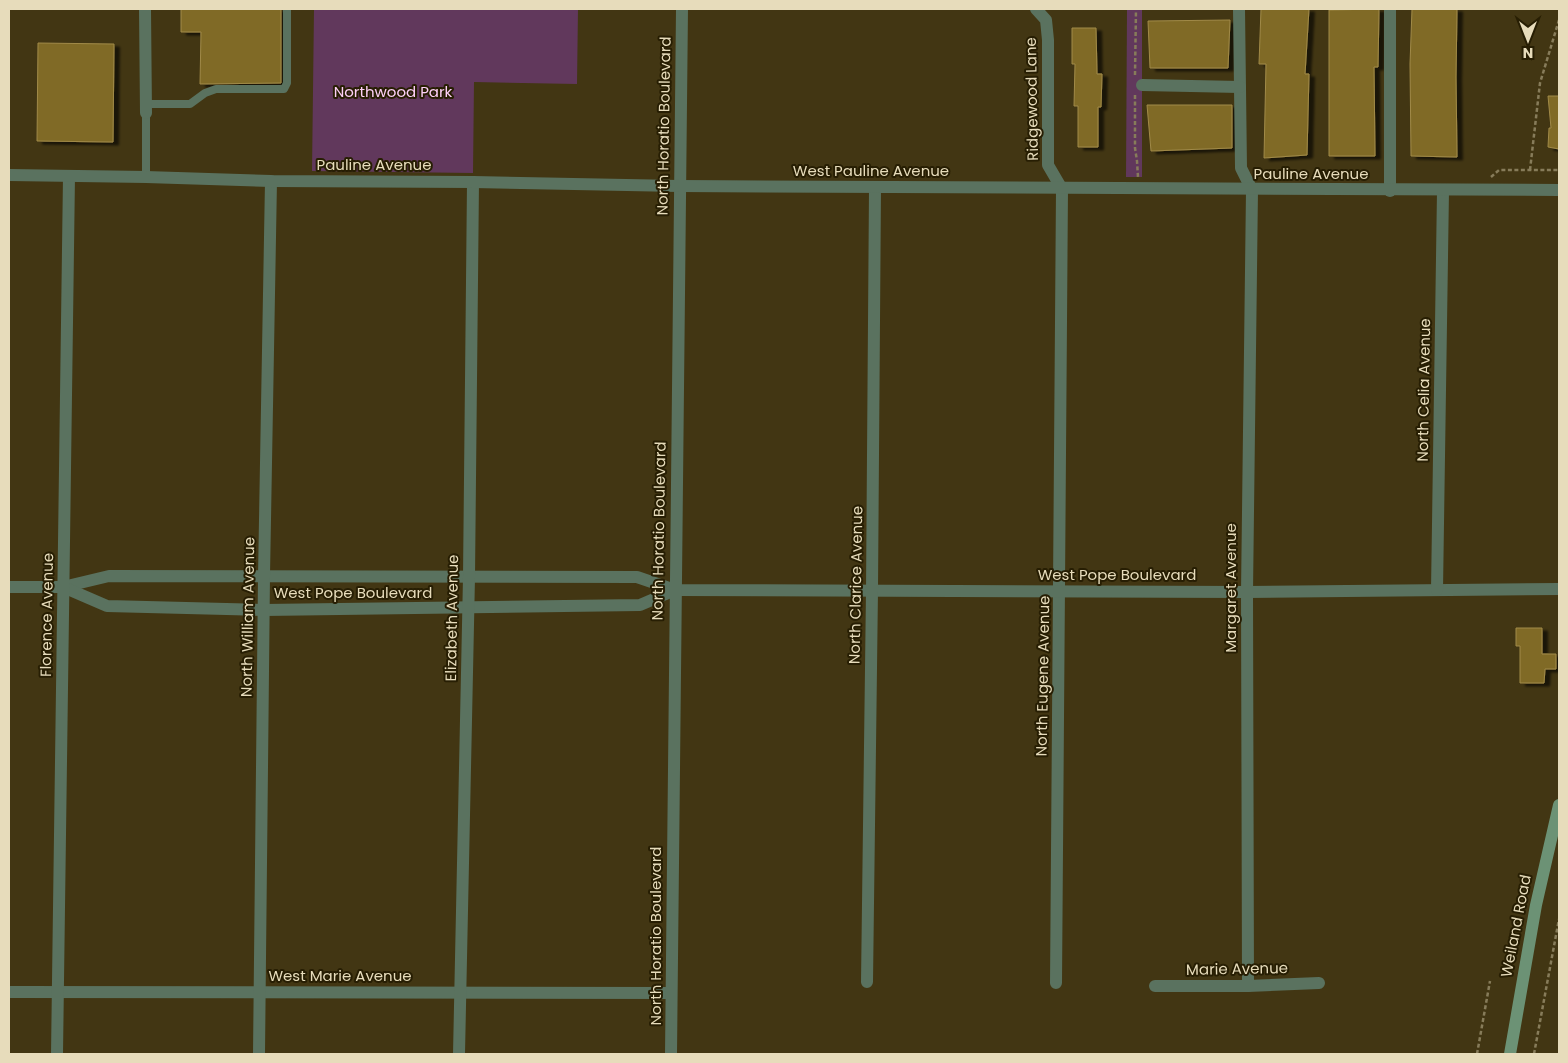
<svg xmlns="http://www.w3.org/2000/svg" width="1568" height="1063" viewBox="0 0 1568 1063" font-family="Poppins,sans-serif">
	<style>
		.green { fill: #61385c }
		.building { fill: #806b27; stroke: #a18a48; filter: url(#shadow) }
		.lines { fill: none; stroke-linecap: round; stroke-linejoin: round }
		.path { stroke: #877c5a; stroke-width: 2.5; stroke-dasharray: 4 2.5; stroke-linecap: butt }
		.service { stroke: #5a725f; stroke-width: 8 }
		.minor { stroke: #5a725f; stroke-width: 12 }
		.tertiary { stroke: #5a725f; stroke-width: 12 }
		.secondary { stroke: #6c9275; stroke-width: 12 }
		.labels { text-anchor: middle; stroke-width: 4; stroke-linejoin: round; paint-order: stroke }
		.park-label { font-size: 15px; fill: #fed0f8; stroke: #271e03 }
		.street-label { font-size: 15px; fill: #e7dcbb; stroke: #271e03 }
	</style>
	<defs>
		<filter id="shadow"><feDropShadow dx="5.5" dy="3" stdDeviation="1" flood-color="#0009"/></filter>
	</defs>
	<rect width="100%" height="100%" fill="#423613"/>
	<g class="green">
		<path d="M 314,9 L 578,9 L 577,84 L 474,82 L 473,173 L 312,171 Z"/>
		<path d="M 1127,9 L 1142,9 L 1142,177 L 1126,177 Z"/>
	</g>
	<g class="building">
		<path d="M 181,9 L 281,9 L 281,83 L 200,84 L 201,32 L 181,32 Z"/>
		<path d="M 1261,9 L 1309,9 L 1305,74 L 1309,74 L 1307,155 L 1264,158 L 1266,64 L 1259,64 Z"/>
		<path d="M 1379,9 L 1378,67 L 1374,67 L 1375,156 L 1329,156 L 1329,10 Z"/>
		<path d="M 1412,9 L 1457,9 L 1456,77 L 1457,157 L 1411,156 L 1410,64 Z"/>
		<path d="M 1230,20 L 1228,68 L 1150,68 L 1148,21 Z"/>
		<path d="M 1072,28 L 1096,28 L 1097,74 L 1102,74 L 1101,107 L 1098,107 L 1098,147 L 1078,147 L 1078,106 L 1074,106 L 1075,64 L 1072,64 Z"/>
		<path d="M 38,43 L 114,44 L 113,142 L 37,141 Z"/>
		<path d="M 1548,96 L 1559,96 L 1559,149 L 1548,147 L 1549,128 L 1551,128 Z"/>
		<path d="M 1147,105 L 1232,105 L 1232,148 L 1151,151 Z"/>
		<path d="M 1516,628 L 1542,628 L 1542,654 L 1556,654 L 1556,669 L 1545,669 L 1544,683 L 1520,683 L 1520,646 L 1516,646 Z"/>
	</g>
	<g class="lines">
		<g class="path">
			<path d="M 1135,75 L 1136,9"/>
			<path d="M 1135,95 L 1135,148 L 1137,161 L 1138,177"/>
			<path d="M 1530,170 L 1540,83 L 1559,20"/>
			<path d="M 1491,177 L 1499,170 L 1559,170"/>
			<path d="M 1477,1054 L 1490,981"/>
			<path d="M 1534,1054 L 1559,919"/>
		</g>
		<g class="service">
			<path d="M 146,104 L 190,104 L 205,93 L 216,89 L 284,89 L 287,83 L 287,9"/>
			<path d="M 146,113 L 146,177"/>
		</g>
		<g class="minor">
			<path d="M 1036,9 L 1046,20 L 1048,40 L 1048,165 L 1062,189 L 1056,983"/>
			<path d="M 1239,9 L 1241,168 L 1252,190 L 1247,592 L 1248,986"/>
			<path d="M 1390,9 L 1390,191"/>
			<path d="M 1142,85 L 1240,87"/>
			<path d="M 9,587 L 63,587 L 109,576 L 637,577 L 675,590 L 1247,592 L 1559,589"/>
			<path d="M 63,587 L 107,606 L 264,610 L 640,605 L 675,590"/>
			<path d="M 1437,590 L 1443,191"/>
			<path d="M 867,982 L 872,590 L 875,188"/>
			<path d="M 1155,986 L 1248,986 L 1319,983"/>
			<path d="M 9,992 L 671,993"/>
			<path d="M 57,1054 L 69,176"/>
			<path d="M 259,1054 L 264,576 L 271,181"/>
			<path d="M 459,1054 L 469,577 L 473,182"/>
			<path d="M 671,1054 L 682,9"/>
		</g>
		<g class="tertiary">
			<path d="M 145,9 L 146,113"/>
			<path d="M 9,175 L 146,177 L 271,181 L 473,182 L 679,186 L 1559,190"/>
		</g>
		<path class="secondary" d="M 1510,1054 L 1536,905 L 1559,805"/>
	</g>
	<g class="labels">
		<g class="park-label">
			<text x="393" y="97">Northwood Park</text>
		</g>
		<g class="street-label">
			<text transform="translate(1032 99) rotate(-91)" y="5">Ridgewood Lane</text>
			<text transform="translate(664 126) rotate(-89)" y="5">North Horatio Boulevard</text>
			<text x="374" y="170">Pauline Avenue</text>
			<text x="871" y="176">West Pauline Avenue</text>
			<text x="1311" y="179">Pauline Avenue</text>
			<text transform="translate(1424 390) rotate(-89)" y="5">North Celia Avenue</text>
			<text transform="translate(659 531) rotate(-89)" y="5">North Horatio Boulevard</text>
			<text x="1117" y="580">West Pope Boulevard</text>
			<text transform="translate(856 585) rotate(-89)" y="5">North Clarice Avenue</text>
			<text transform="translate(1231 588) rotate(-90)" y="5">Margaret Avenue</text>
			<text x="353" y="598">West Pope Boulevard</text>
			<text transform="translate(47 615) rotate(-89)" y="5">Florence Avenue</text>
			<text transform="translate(248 617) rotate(-89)" y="5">North William Avenue</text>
			<text transform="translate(452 618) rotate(-89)" y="5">Elizabeth Avenue</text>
			<text transform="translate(1043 676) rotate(-89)" y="5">North Eugene Avenue</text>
			<text transform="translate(1516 926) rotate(-79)" y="5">Weiland Road</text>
			<text transform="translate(656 936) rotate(-90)" y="5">North Horatio Boulevard</text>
			<text transform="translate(1237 969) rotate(-1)" y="5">Marie Avenue</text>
			<text x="340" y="981">West Marie Avenue</text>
		</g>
	</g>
	<rect width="1568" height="1063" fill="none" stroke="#e7dcbb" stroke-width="20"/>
	<g transform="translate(1528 40) rotate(180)" stroke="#271e03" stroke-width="4" paint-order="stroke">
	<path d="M0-4L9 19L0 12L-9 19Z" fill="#e7dcbb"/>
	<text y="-8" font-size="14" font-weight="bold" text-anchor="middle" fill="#e7dcbb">N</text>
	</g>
</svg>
